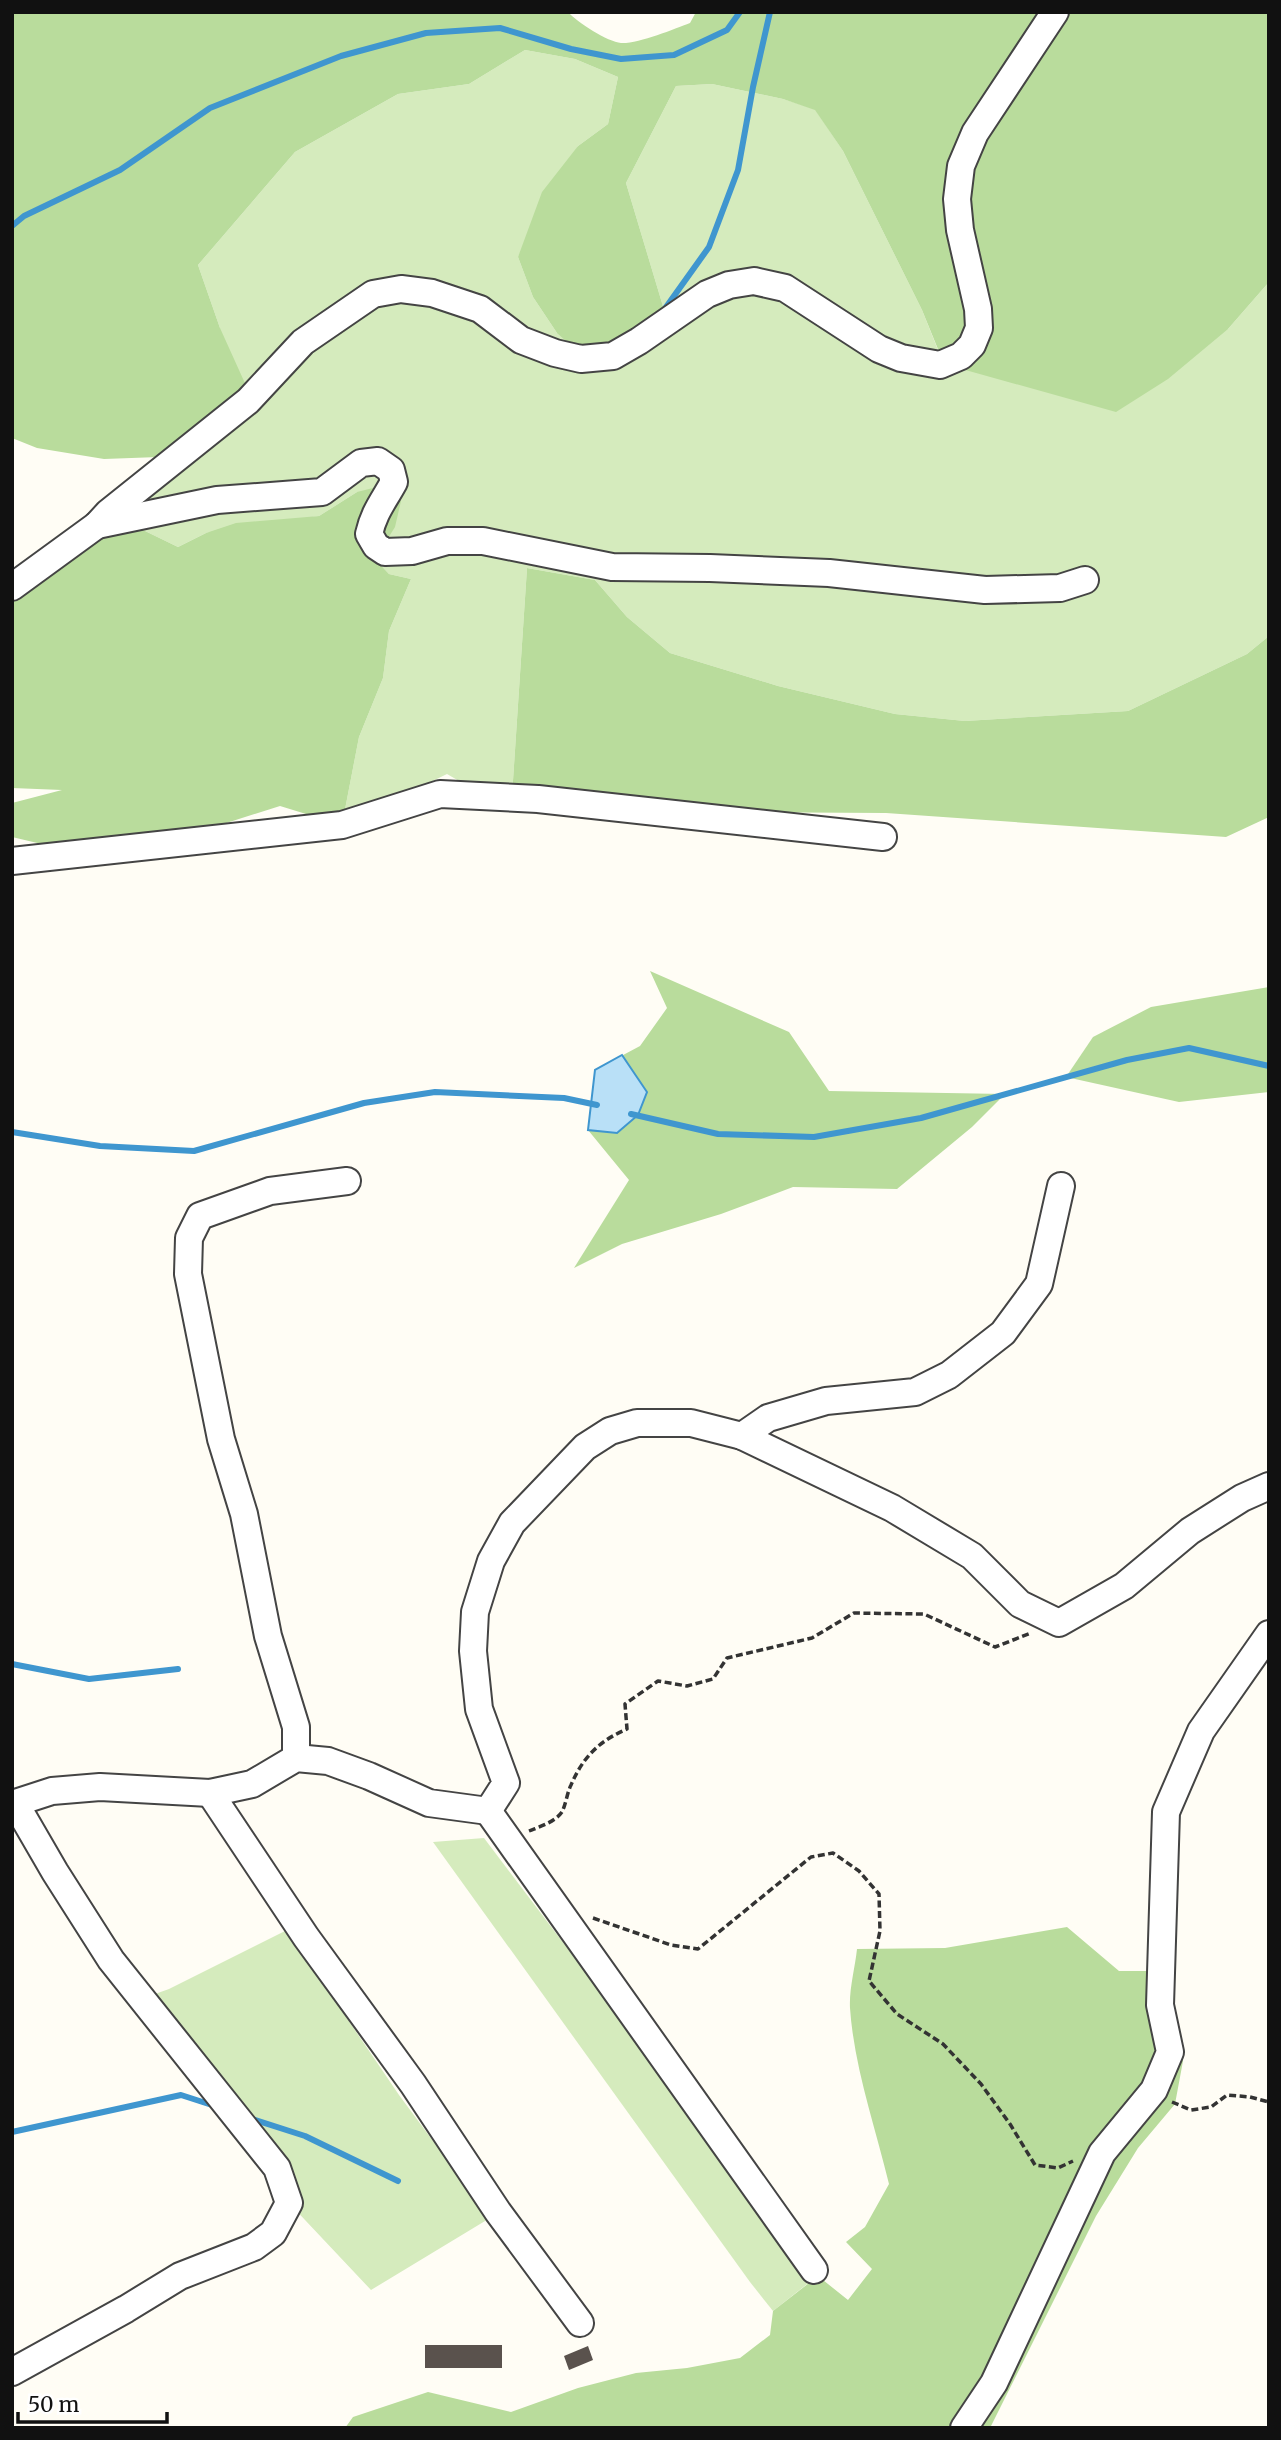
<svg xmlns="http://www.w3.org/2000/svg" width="1281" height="2440" viewBox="0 0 1281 2440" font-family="Merriweather,serif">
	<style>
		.green { fill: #d5ebbd }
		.forest { fill: #b9dc9c }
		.water { fill: #b9e0f7; stroke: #3f96cf; stroke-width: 2 }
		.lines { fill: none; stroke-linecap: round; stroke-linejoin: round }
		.stream { stroke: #3f96cf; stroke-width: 6 }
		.building { fill: #5a524d }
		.minor-casing { stroke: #444; stroke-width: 30 }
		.path { stroke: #333; stroke-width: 3.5; stroke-dasharray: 7 3.5; stroke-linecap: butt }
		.minor { stroke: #fff; stroke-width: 26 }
	</style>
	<rect width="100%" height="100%" fill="#fffdf5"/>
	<g class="green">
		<path d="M 525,50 L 575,59 L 618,77 L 608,124 L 578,146 L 518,257 L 533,297 L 557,333 L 668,323 L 626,183 L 676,86 L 712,84 L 783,99 L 815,109 L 843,151 L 922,310 L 944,365 L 1228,329 L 1269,282 L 1269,636 L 1247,654 L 1128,711 L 965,721 L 895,714 L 778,686 L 670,653 L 627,617 L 595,580 L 527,568 L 511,811 L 447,774 L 342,825 L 359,737 L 383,678 L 389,631 L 411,579 L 389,574 L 375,559 L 357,492 L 319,516 L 206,533 L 178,547 L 108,513 L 186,456 L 220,328 L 198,265 L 295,152 L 398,94 L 469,84 Z"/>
		<path d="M 484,1838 L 816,2277 L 773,2311 L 750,2282 L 433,1842 Z"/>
		<path d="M 287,1930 L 399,2095 L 490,2218 L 371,2290 L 289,2203 L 141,1999 L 169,1989 Z"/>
	</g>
	<g class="forest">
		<path d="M 12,12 L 568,12 C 577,22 608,42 621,43 C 638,44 674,29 690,23 L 696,12 L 1269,12 L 1269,282 L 1228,329 L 1168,379 L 1116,412 L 944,364 L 922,310 L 843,151 L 815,110 L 783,99 L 712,84 L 676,86 L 626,183 L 668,323 L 586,359 L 557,333 L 533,297 L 518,257 L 542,192 L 578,146 L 608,124 L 618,77 L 575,59 L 525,50 L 469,84 L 398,94 L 295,152 L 198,265 L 220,328 L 253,401 L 186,456 L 104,459 L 37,448 L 12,438 Z"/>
		<path d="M 385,485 L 401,501 L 395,527 L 375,559 L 389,574 L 411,579 L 389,631 L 383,678 L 359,737 L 342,825 L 280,806 L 217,826 L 50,846 L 12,837 L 12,803 L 62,790 L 12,788 L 12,587 L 108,513 L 178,547 L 206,533 L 236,523 L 319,516 L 357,492 Z"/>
		<path d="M 527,568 L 595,580 L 627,617 L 670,653 L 778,686 L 895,714 L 965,721 L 1128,711 L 1247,654 L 1269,636 L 1269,817 L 1226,837 L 886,813 L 511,811 Z"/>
		<path d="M 650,971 L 789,1032 L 829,1091 L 1005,1094 L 972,1127 L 897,1189 L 793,1187 L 721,1214 L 622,1244 L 574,1268 L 629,1180 L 588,1130 L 595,1070 L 640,1046 L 667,1008 Z"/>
		<path d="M 1269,987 L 1269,1092 L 1179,1102 L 1066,1077 L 1093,1037 L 1151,1007 Z"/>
		<path d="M 1067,1927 L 1119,1971 L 1165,1971 L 1183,2061 L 1175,2104 L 1138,2148 L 1096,2216 L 990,2428 L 345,2428 L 353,2417 L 428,2392 L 511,2412 L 578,2388 L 636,2373 L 687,2368 L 740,2358 L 770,2335 L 773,2311 L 818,2276 L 848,2300 L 872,2269 L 846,2242 L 865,2227 L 889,2184 C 875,2126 854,2067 850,2008 C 849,1989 855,1968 857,1949 L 945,1948 Z"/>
	</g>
	<path class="water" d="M 622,1055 L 647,1092 L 638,1115 L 617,1133 L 588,1130 L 595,1070 Z"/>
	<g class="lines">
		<g class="stream">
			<path d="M 12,226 L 24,216 L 120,170 L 210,108 L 341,56 L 426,33 L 500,28 L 571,49 L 621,59 L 674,55 L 727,30 L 740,12"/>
			<path d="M 664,310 L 709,247 L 738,170 L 753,87 L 770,12"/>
			<path d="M 631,1114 L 718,1134 L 814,1137 L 921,1118 L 1127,1060 L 1189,1048 L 1269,1066"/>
			<path d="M 12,1132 L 100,1146 L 194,1151 L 364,1103 L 435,1092 L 564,1098 L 597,1105"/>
			<path d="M 12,1664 L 89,1679 L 178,1669"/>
			<path d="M 249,2118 L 305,2136 L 398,2181"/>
			<path d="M 12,2132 L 181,2095 L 215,2106"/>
		</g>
	</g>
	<g class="building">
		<rect x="425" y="2345" width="77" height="23"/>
		<path d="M 588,2346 L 593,2360 L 569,2370 L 564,2356 Z"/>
	</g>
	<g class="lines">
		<g class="minor-casing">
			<g id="minor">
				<path d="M 97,525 L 217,500 L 322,492 L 361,463 L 378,461 L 391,470 L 394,482 C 383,502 374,512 369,534 L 376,546 L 385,552 L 412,551 L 447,541 L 483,541 L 612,567 L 710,568 L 829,573 L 985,590 L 1060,588 L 1085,580"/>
				<path d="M 12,587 L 97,525 L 108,513 L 248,401 L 303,342 L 373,294 L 401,289 L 432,293 L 480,309 L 521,340 L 555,353 L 581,359 L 613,356 L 639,341 L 707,294 L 729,285 L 754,281 L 785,288 L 879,349 L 901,358 L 940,365 L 961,356 L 972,345 L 979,328 L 978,309 L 960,230 L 957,199 L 961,166 L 975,133 L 1055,12"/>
				<path d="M 12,861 L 342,825 L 440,794 L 538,799 L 883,837"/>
				<path d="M 742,1436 L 768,1418 L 826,1401 L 915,1392 L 949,1375 L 1003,1333 L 1039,1284 L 1061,1186"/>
				<path d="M 296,1758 L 296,1727 L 268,1636 L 244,1514 L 221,1439 L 188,1274 L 189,1238 L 200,1216 L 270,1191 L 347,1181"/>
				<path d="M 210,1793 L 306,1937 L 413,2084 L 498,2212 L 580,2323"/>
				<path d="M 12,1804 L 52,1791 L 100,1787 L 210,1793 L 252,1784 L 296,1758 L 328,1761 L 369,1776 L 429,1803 L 488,1811 L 506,1783 L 479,1709 L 473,1651 L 475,1612 L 491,1561 L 512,1523 L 585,1447 L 610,1431 L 637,1423 L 691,1423 L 742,1436 L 892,1508 L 972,1556 L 1020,1604 L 1059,1623 L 1124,1586 L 1190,1531 L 1242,1498 L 1269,1486"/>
				<path d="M 488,1811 L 814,2270"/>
				<path d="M 12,2372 L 126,2309 L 180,2276 L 254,2247 L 273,2233 L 289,2203 L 277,2168 L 111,1960 L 55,1872 L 15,1803"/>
				<path d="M 964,2428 L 994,2383 L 1102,2153 L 1154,2090 L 1170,2052 L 1160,2005 L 1166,1812 L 1201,1731 L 1269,1634"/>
			</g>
		</g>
		<g class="path">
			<path d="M 529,1831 C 539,1827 555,1822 562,1812 C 566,1804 567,1793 571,1785 C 583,1757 599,1741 627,1729 L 625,1704 L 658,1681 L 687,1686 L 713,1679 L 727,1658 L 812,1638 L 854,1613 L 924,1614 L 995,1647 L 1031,1633"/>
			<path d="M 593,1918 L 671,1945 L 698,1949 L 811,1857 L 833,1853 L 859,1871 L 879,1894 L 880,1931 L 869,1981 L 897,2014 L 943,2044 L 981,2084 L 1010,2124 L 1035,2165 L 1058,2168 L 1073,2161"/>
			<path d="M 1172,2102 L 1191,2110 L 1211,2107 L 1227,2095 L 1250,2097 L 1269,2102"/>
		</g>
		<use href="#minor" class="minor"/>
	</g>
	<rect width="1281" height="2440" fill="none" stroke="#111111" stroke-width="28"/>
	<path d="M18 2412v10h149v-10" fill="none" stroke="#111111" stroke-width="3.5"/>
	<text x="28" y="2412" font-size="21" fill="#111111" stroke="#ffffff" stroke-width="5" paint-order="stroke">50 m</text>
</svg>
